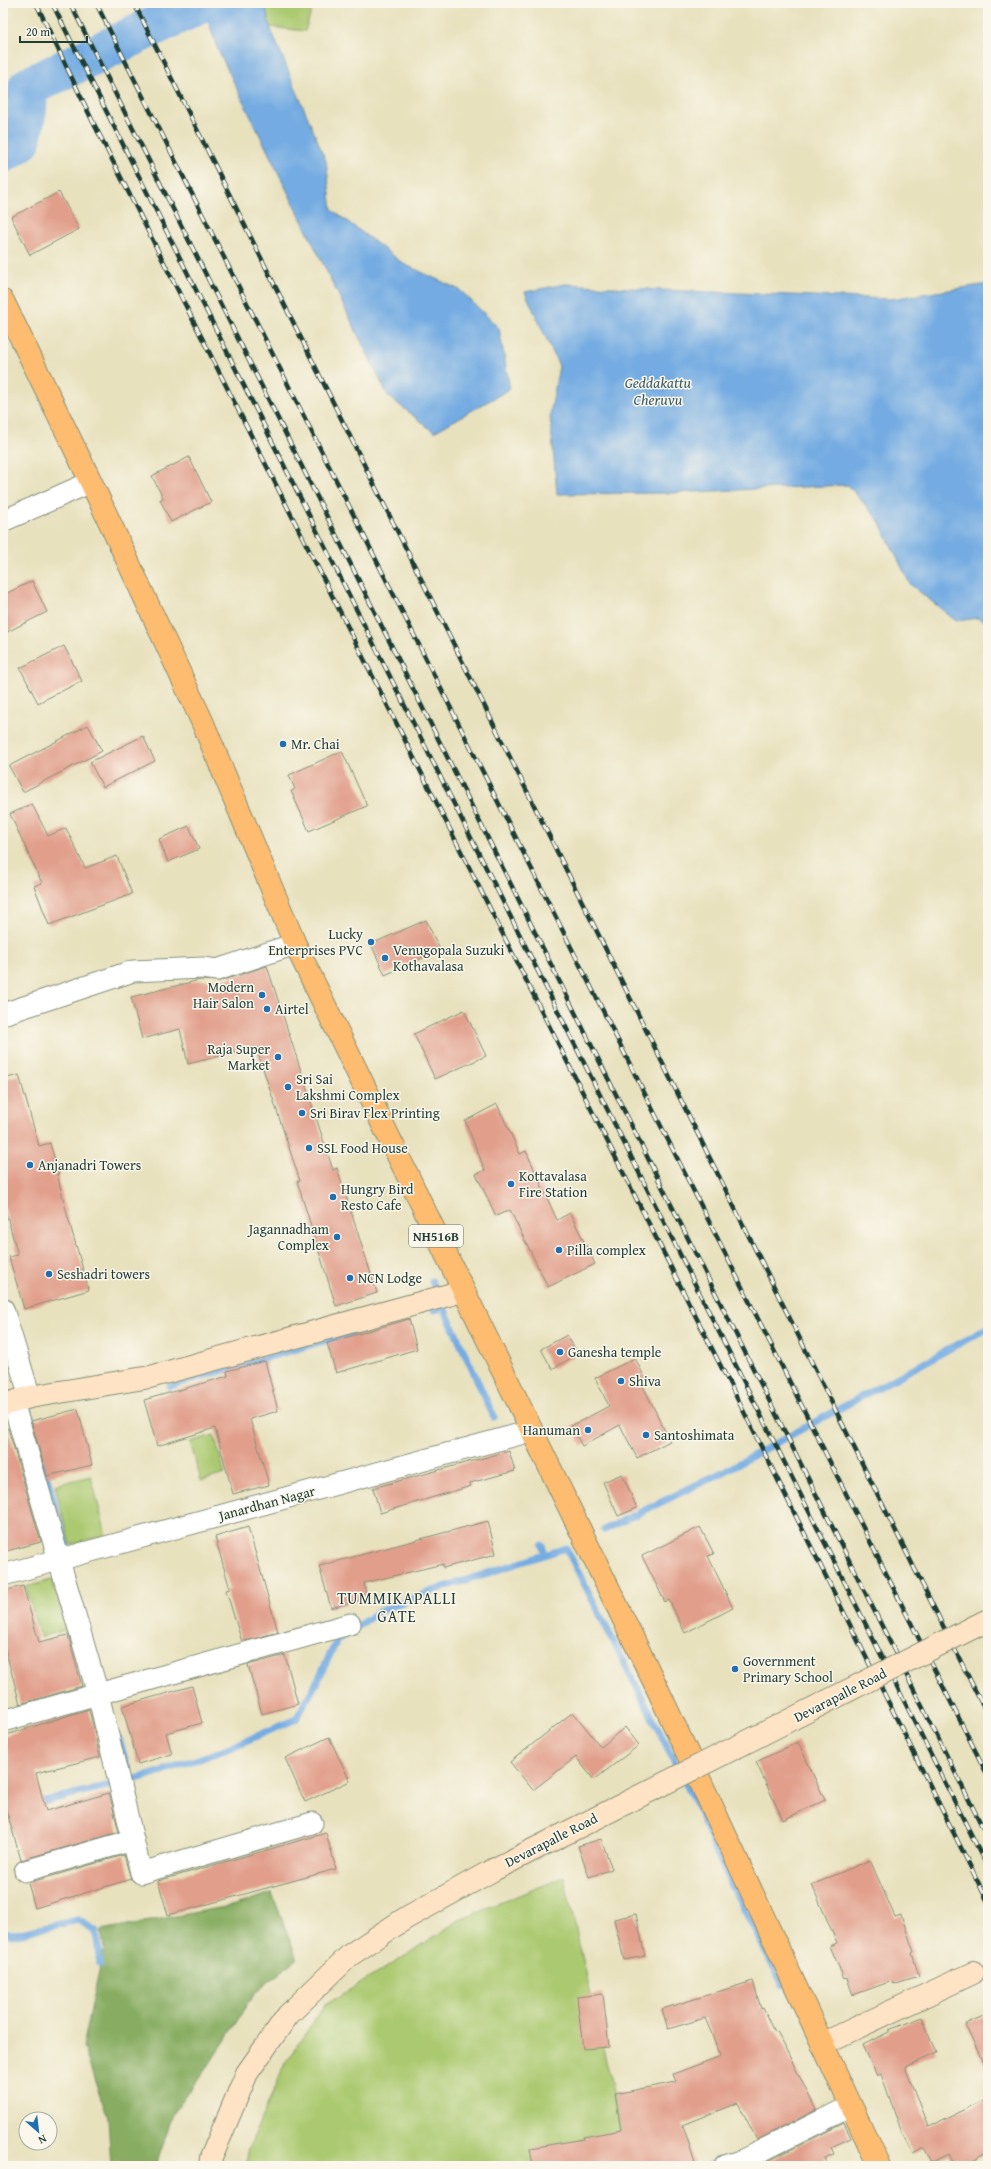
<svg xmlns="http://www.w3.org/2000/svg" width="991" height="2169" viewBox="0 0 991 2169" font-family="'Gentium Book Plus',serif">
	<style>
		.green { fill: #abc970; stroke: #658352 }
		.forest { fill: #88ad62; stroke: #54754b }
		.water { fill: #73abe2; stroke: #49748b }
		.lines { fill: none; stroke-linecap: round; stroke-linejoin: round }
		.stream { stroke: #73abe2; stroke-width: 7 }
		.river { stroke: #73abe2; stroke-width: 40 }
		.building { fill: #e19f8b }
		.street-casing { stroke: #848f79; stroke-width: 23 }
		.secondary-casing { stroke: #848f79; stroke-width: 24 }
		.highway-casing { stroke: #848f79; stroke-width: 24 }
		.street { stroke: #fff; stroke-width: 21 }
		.secondary { stroke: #fee4c5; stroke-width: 22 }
		.highway { stroke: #fdbc6f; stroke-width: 22 }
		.rail-casing { stroke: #1f3d34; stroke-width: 4.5 }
		.rail { stroke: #fbf7ec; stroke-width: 3; stroke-dasharray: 9; stroke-linecap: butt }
		.secondary-bridge-casing { stroke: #848f79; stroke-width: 24; stroke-linecap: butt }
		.secondary-bridge { stroke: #fee4c5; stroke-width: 22 }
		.poi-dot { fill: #1f6fb2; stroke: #fbf7ec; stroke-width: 1.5 }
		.labels { text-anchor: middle; stroke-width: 3; stroke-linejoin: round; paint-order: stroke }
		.shield { fill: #fbf7ec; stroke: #61756b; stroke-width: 1 }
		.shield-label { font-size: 13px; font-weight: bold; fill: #1f3d34 }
		.poi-label { font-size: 14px; fill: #1f3d34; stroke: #fbf7ec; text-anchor: start }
		.street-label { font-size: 14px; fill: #1f3d34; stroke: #fbf7ec }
		.water-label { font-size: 15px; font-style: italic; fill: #385e68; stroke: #fbf7ec }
		.quarter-label { font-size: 16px; letter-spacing: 1px; fill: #1f3d34; stroke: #fbf7ec }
	</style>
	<rect width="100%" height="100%" fill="#fbf7ec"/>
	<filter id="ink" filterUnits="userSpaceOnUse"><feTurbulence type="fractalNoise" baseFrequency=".025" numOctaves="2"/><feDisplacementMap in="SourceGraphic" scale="8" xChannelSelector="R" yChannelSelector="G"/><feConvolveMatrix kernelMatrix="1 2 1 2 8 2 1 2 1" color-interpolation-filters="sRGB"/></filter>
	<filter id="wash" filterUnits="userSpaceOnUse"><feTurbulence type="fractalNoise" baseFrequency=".012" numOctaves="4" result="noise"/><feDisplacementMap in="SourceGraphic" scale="16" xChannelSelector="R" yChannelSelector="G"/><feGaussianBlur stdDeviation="0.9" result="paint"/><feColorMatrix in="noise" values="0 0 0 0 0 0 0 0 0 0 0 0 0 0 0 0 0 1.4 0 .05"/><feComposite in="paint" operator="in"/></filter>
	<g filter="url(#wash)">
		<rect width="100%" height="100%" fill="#e8e1be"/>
		<g class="green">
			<path d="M 265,3 L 314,3 L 305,31 L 270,27 Z"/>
			<path d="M 214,1435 L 225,1474 L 201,1481 L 190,1442 Z"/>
			<path d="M 91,1476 L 106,1535 L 70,1545 L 55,1485 Z"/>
			<path d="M 52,1580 L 66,1630 L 40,1637 L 26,1587 Z"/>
			<path d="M 564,1877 L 630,2166 L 245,2166 L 249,2148 L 285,2063 L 325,2005 L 407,1955 L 462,1918 Z"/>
		</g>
		<path class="forest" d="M 272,1893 L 297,1959 L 255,1993 L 209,2065 L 173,2114 L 156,2166 L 111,2166 L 108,2118 L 83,2047 L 104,1948 L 101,1930 L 235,1905 Z"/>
		<g class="water">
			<path d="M 202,3 L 265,3 L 270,27 L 326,161 L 332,210 L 404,264 L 460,290 L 499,328 L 510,389 L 434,432 L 388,396 L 217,48 Z"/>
			<path d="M 565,284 L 661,290 L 891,299 L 988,284 L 988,623 L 978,618 L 956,621 L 910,584 L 879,521 L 848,485 L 671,493 L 557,494 L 550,415 L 559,366 L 525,292 Z"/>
		</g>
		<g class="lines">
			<g class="stream">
				<path d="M 432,1281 L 434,1286"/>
				<path d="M 434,1310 L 444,1308 L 494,1417"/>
				<path d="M 170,1386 L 355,1332"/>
				<path d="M 29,1412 L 67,1550"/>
				<path d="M 604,1530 L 723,1472 L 988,1328"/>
				<path d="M 542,1545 L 545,1554"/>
				<path d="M 119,1739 L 131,1780"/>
				<path d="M 34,1804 L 147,1776 L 225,1750 L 296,1719 L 318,1680 L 337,1640 L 380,1611 L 438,1589 L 566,1548 L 694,1800 L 730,1882 L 783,1985"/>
				<path d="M 3,1815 L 7,1811 L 15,1809"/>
				<path d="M 3,1932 L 12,1935 L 78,1920 L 96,1931 L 100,1964"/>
				<path d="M 707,2166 L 724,2160"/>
			</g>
			<path class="river" d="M 3,153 L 21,141 L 27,109 L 28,87 L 202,3"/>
		</g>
		<g id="blocks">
			<g class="building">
				<path d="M 59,192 L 79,229 L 30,255 L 11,217 Z"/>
				<path d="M 189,457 L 211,502 L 171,522 L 160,500 L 163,498 L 152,476 Z"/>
				<path d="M 32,581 L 47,612 L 3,634 L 3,595 Z"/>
				<path d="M 64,646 L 82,681 L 38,703 L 20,668 Z"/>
				<path d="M 88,725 L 102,751 L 23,792 L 9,766 Z"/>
				<path d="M 143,736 L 155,761 L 103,787 L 90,762 Z"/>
				<path d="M 342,751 L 367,806 L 309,831 L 291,791 L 295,789 L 289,775 Z"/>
				<path d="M 32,804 L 48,836 L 66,828 L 85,868 L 117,856 L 132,894 L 49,925 L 34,886 L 42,883 L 10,814 Z"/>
				<path d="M 189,826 L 199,849 L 168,862 L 159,839 Z"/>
				<path d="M 426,920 L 440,950 L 385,975 L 371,944 Z"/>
				<path d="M 267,966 L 333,1170 L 337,1168 L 377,1293 L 336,1306 L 297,1181 L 300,1181 L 256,1047 L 188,1064 L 180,1029 L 142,1039 L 131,997 L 200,980 L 220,981 Z"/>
				<path d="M 464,1010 L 486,1056 L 435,1079 L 414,1034 Z"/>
				<path d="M 19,1075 L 39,1146 L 50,1143 L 59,1174 L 57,1174 L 67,1214 L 89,1290 L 24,1309 L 9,1257 L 18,1255 L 3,1202 L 3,1079 Z"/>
				<path d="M 497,1104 L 520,1154 L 526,1151 L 557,1220 L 570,1213 L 595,1264 L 548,1287 L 510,1210 L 496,1216 L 476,1174 L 485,1170 L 465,1121 Z"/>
				<path d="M 409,1319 L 417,1349 L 336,1373 L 327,1343 Z"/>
				<path d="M 567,1335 L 578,1354 L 552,1369 L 541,1349 Z"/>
				<path d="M 635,1358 L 648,1384 L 643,1386 L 670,1441 L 637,1458 L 620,1425 L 582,1446 L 571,1426 L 609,1406 L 595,1378 Z"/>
				<path d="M 265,1361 L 278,1411 L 250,1419 L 269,1485 L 233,1494 L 215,1428 L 157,1446 L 144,1400 L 228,1376 L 227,1371 Z"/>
				<path d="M 78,1409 L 92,1465 L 47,1476 L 31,1421 Z"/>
				<path d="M 8,1428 L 41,1542 L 3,1552 L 3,1430 Z"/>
				<path d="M 509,1451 L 515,1471 L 470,1483 L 471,1486 L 380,1513 L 373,1488 Z"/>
				<path d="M 622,1474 L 637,1508 L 618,1516 L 603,1482 Z"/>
				<path d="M 488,1521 L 496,1554 L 443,1568 L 443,1564 L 364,1583 L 367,1598 L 331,1608 L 319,1566 Z"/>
				<path d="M 248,1527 L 278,1632 L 242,1642 L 226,1590 L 230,1589 L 215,1537 Z"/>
				<path d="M 700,1527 L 714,1554 L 708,1556 L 733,1608 L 685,1633 L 669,1600 L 665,1602 L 642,1556 Z"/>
				<path d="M 23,1586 L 39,1642 L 68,1635 L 82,1686 L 20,1704 L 3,1641 L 3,1591 Z"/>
				<path d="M 285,1655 L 298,1704 L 262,1714 L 248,1665 Z"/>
				<path d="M 192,1686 L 202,1723 L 166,1733 L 172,1754 L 138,1764 L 122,1706 Z"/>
				<path d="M 89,1709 L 100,1757 L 36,1773 L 46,1811 L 109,1793 L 119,1832 L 21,1860 L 3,1799 L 3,1736 Z"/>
				<path d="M 573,1712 L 601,1747 L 625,1727 L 639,1745 L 594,1780 L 576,1757 L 533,1790 L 510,1762 Z"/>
				<path d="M 329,1737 L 350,1781 L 305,1802 L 285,1758 Z"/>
				<path d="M 798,1742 L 825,1800 L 783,1820 L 756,1762 Z"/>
				<path d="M 326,1833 L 336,1869 L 168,1915 L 158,1881 Z"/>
				<path d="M 601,1839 L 612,1869 L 589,1877 L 578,1846 Z"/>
				<path d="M 124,1855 L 131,1879 L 35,1908 L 28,1883 Z"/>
				<path d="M 870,1860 L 895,1917 L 901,1915 L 914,1952 L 912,1953 L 919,1976 L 893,1984 L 892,1981 L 853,1995 L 847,1978 L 844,1979 L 830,1946 L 837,1943 L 812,1885 Z"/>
				<path d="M 636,1914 L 645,1956 L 624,1960 L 614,1919 Z"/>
				<path d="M 753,1981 L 761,2009 L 763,2008 L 774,2032 L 777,2031 L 816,2110 L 757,2140 L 738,2103 L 683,2125 L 696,2166 L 533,2166 L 530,2148 L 584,2139 L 583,2137 L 621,2130 L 615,2094 L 676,2082 L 673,2074 L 721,2056 L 705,2018 L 668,2029 L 662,2009 Z"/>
				<path d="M 603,1994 L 609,2047 L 583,2049 L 577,1997 Z"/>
				<path d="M 988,2014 L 988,2073 L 965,2024 Z"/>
				<path d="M 922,2017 L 936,2053 L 905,2067 L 928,2127 L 988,2098 L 988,2152 L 961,2166 L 954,2166 L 948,2154 L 932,2162 L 924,2148 L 913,2154 L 901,2130 L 881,2074 L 877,2076 L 863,2045 L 889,2032 L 889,2030 Z"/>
				<path d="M 844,2123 L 851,2138 L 831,2147 L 834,2154 L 824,2158 L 828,2166 L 770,2166 L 768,2161 Z"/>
			</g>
		</g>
	</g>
	<g filter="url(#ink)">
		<use href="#blocks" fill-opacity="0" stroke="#848f79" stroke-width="1"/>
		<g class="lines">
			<g class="street-casing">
				<g id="street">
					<path d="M 3,521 L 91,482"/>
					<path d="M 3,1014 L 133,971 L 203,968 L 217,970 L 295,944"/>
					<path d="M 3,1309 L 30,1397"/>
					<path d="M 13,1402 L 98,1694 L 350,1624"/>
					<path d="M 3,1575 L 531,1431"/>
					<path d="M 3,1721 L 98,1694 L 141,1873 L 312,1823"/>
					<path d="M 25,1871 L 133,1840"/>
					<path d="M 725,2166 L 741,2161 L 851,2106"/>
				</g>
			</g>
			<g class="secondary-casing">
				<g id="secondary">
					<path d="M 3,1405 L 30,1397 L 150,1377 L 463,1291"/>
					<path d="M 822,2044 L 973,1973"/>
				</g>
			</g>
			<g class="highway-casing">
				<path id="highway" d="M 3,301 L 91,482 L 202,721 L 295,944 L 658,1690 L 879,2166"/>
			</g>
			<use href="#street" class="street"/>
			<use href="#secondary" class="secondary"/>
			<use href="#highway" class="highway"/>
			<g class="rail-casing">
				<g id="rail">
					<path d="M 36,3 L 92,120 L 749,1422 L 988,1902"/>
					<path d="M 52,3 L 988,1868"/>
					<path d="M 70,3 L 988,1838"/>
					<path d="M 96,3 L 988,1776"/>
					<path d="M 134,3 L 988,1716"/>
				</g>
			</g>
			<use href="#rail" class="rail"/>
			<g class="secondary-bridge-casing">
				<path id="secondary-bridge" d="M 210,2166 L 211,2158 L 247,2073 L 288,2015 L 350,1955 L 406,1918 L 493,1870 L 988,1620"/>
			</g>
			<use href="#secondary-bridge" class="secondary-bridge"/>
		</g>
	</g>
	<g class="poi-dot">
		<circle cx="283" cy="744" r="4"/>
		<circle cx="371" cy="942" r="4"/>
		<circle cx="385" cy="958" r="4"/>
		<circle cx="262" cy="995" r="4"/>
		<circle cx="267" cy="1009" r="4"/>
		<circle cx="278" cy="1057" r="4"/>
		<circle cx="288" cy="1087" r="4"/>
		<circle cx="302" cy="1113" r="4"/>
		<circle cx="309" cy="1148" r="4"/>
		<circle cx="30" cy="1165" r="4"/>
		<circle cx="511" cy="1184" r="4"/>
		<circle cx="333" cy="1197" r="4"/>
		<circle cx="337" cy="1237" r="4"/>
		<circle cx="559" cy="1250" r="4"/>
		<circle cx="49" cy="1274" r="4"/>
		<circle cx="350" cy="1278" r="4"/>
		<circle cx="560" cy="1352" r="4"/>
		<circle cx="621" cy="1381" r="4"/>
		<circle cx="588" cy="1430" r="4"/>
		<circle cx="646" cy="1435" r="4"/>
		<circle cx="735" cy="1669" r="4"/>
	</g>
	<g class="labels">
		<rect class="shield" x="409" y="1225" width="54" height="22" rx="3"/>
		<g class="shield-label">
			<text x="436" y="1241">NH516B</text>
		</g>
		<g class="poi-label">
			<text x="291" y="749">Mr. Chai</text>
			<text x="363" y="939" text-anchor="end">Lucky<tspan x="363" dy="16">Enterprises PVC</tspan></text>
			<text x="393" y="955">Venugopala Suzuki<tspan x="393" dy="16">Kothavalasa</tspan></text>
			<text x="254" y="992" text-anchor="end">Modern<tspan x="254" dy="16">Hair Salon</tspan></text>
			<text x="275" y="1014">Airtel</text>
			<text x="270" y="1054" text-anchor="end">Raja Super<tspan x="270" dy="16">Market</tspan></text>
			<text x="296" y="1084">Sri Sai<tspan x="296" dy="16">Lakshmi Complex</tspan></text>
			<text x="310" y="1118">Sri Birav Flex Printing</text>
			<text x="317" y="1153">SSL Food House</text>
			<text x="38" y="1170">Anjanadri Towers</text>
			<text x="519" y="1181">Kottavalasa<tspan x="519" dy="16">Fire Station</tspan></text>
			<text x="341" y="1194">Hungry Bird<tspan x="341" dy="16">Resto Cafe</tspan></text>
			<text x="329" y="1234" text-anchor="end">Jagannadham<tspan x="329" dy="16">Complex</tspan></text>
			<text x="567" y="1255">Pilla complex</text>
			<text x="57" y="1279">Seshadri towers</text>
			<text x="358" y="1283">NCN Lodge</text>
			<text x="568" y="1357">Ganesha temple</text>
			<text x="629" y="1386">Shiva</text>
			<text x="580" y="1435" text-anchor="end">Hanuman</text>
			<text x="654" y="1440">Santoshimata</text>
			<text x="743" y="1666">Government<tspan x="743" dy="16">Primary School</tspan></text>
		</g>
		<g class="street-label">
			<text transform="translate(267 1503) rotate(-15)" y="5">Janardhan Nagar</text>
			<text transform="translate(840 1695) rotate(-27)" y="5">Devarapalle Road</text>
			<text transform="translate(551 1840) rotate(-27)" y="5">Devarapalle Road</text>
		</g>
		<g class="water-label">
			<text x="658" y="388">Geddakattu<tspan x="658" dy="17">Cheruvu</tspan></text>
		</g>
		<g class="quarter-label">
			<text x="397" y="1604">TUMMIKAPALLI<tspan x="397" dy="18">GATE</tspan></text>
		</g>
	</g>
	<rect width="991" height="2169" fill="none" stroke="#fbf7ec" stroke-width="16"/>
	<g transform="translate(38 2131) rotate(152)"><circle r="19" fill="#fbf7ec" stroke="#a3ada2"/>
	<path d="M0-3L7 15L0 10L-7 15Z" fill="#1f6fb2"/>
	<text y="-6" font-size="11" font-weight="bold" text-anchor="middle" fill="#1f3d34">N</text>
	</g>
	<path d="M20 36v6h67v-6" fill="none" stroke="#1f3d34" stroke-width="2"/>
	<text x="26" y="36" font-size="12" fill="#1f3d34" stroke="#fbf7ec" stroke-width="3" paint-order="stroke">20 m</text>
</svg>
